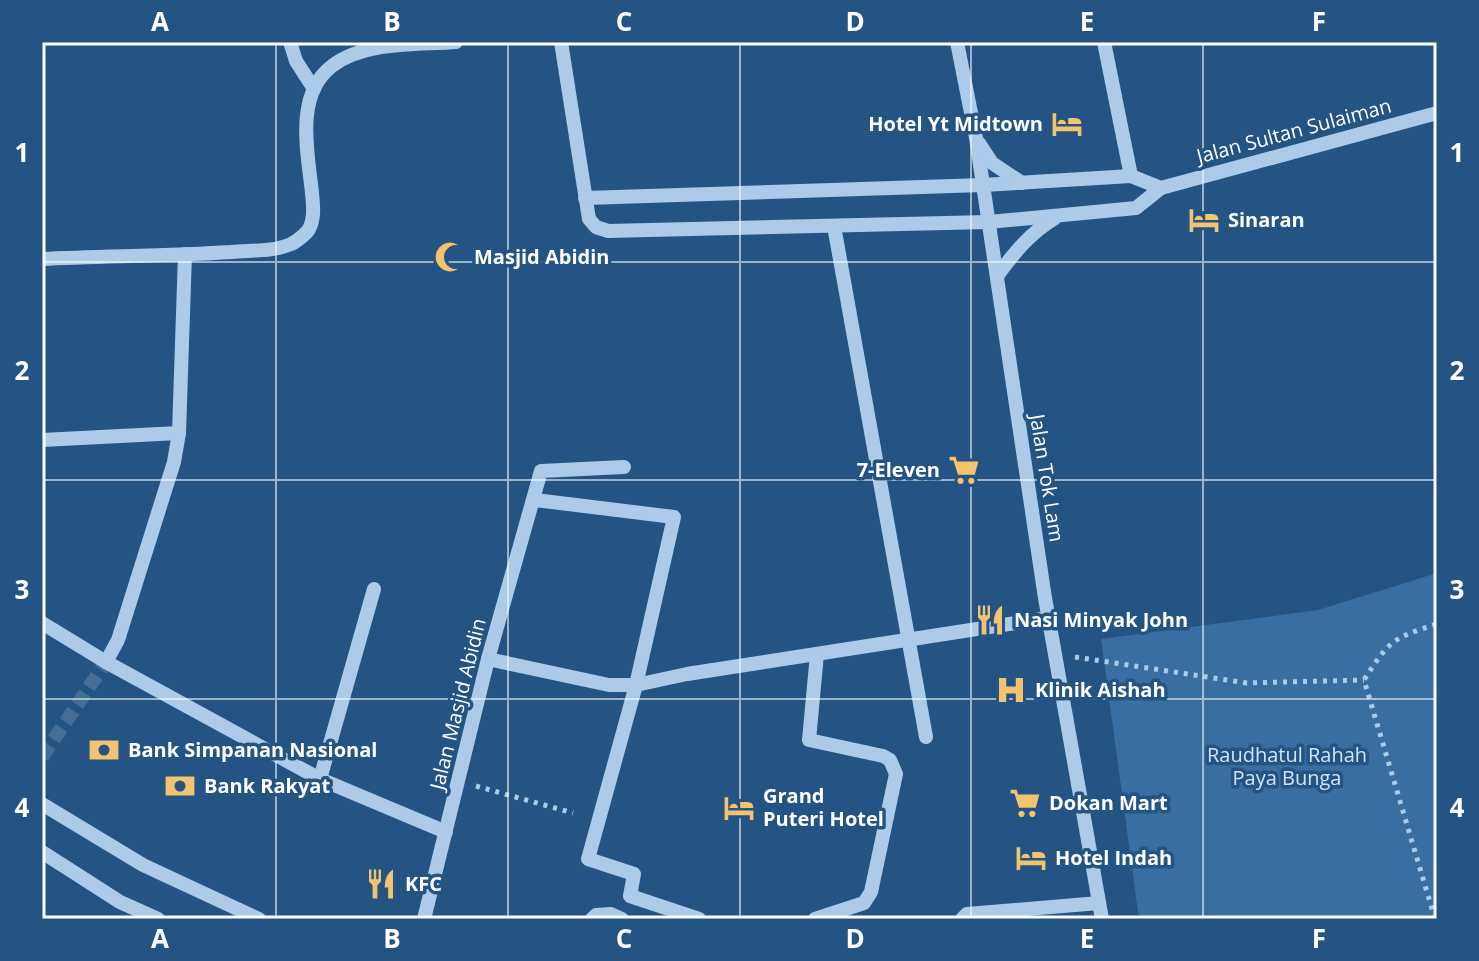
<svg xmlns="http://www.w3.org/2000/svg" width="1479" height="961" viewBox="0 0 1479 961" font-family="'Open Sans',sans-serif">
	<style>
		.green { fill: #386ea1 }
		.lines { fill: none; stroke-linecap: round; stroke-linejoin: round }
		.minor-tunnel { stroke: #446e96; stroke-width: 14; stroke-dasharray: 14 7; stroke-linecap: butt }
		.path { stroke: #accbe8; stroke-width: 5; stroke-dasharray: 4 6; stroke-linecap: butt }
		.minor { stroke: #accbe8; stroke-width: 14 }
		.grid { fill: none; stroke: #fff; stroke-width: 2; stroke-opacity: 0.55 }
		.labels { text-anchor: middle; stroke-width: 7; stroke-linejoin: round; paint-order: stroke }
		.poi-label { font-size: 20px; font-weight: bold; fill: #fff; stroke: #235484; text-anchor: start }
		.street-label { font-size: 20px; fill: #fff; stroke: #235484 }
		.park-label { font-size: 20px; fill: #d0e4f6; stroke: #235484 }
		.neatline { fill: none; stroke: #fff; stroke-width: 3 }
		.grid-label { font-size: 26px; text-anchor: middle; font-weight: bold; fill: #fff }
	</style>
	<rect width="100%" height="100%" fill="#235484"/>
	<path class="green" d="M 1437,573 L 1437,919 L 1139,919 L 1101,639 L 1318,610 Z"/>
	<g class="lines">
		<path class="minor-tunnel" d="M 42,757 L 106,662"/>
		<g class="path">
			<path d="M 1075,657 L 1247,683 L 1364,680"/>
			<path d="M 476,786 L 573,813"/>
			<path d="M 1435,919 L 1364,680 C 1389,641 1392,638 1437,624"/>
		</g>
		<g class="minor">
			<path d="M 290,42 L 296,61 L 314,89"/>
			<path d="M 561,42 L 589,219 L 596,227 L 608,231 L 989,222 L 1136,208 L 1161,188 L 1437,113"/>
			<path d="M 957,42 L 976,138 L 1045,598 L 1102,919"/>
			<path d="M 1104,42 L 1131,176"/>
			<path d="M 979,143 L 992,163 L 1022,183"/>
			<path d="M 585,198 L 983,185 L 1131,176 L 1161,188"/>
			<path d="M 834,226 L 926,737"/>
			<path d="M 42,259 C 105,256 168,256 231,252 C 249,250 274,252 291,244 C 296,242 307,233 309,229 C 315,218 313,204 312,193 C 308,153 294,95 332,66 C 364,41 417,45 456,42"/>
			<path d="M 997,276 C 1014,253 1030,233 1055,218"/>
			<path d="M 42,440 L 179,433"/>
			<path d="M 535,500 L 674,517 L 636,685 L 588,859 L 634,874 L 630,896 L 699,919"/>
			<path d="M 42,623 L 106,662 L 320,779 L 446,832"/>
			<path d="M 488,659 L 609,685 L 636,685 L 687,674 L 1048,618"/>
			<path d="M 106,662 L 118,640 L 174,462 L 179,433 L 185,254"/>
			<path d="M 320,779 L 374,589"/>
			<path d="M 42,804 L 143,865 L 259,919"/>
			<path d="M 42,852 L 120,902 L 158,919"/>
			<path d="M 424,919 L 488,659 L 541,471 L 624,467"/>
			<path d="M 592,919 L 596,915 L 611,914 L 622,919"/>
			<path d="M 815,919 L 864,903 L 871,892 L 896,774 L 890,760 L 883,756 L 809,740 L 817,654"/>
			<path d="M 962,919 L 967,914 L 1099,903"/>
		</g>
	</g>
	<path class="grid" d="M 276,42 L 276,919M 508,42 L 508,919M 740,42 L 740,919M 971,42 L 971,919M 1203,42 L 1203,919M 42,262 L 1437,262M 42,480 L 1437,480M 42,699 L 1437,699"/>
	<defs>
		<g id="hotel-bare" transform="scale(2.4)"><path d="M-6-4.5h1.5V1H6V5H4.5V3h-9V5H-6ZM-4 0a1.8 1.8 0 1 1 3.6 0ZM.5 0V-2.5h3Q6-2.5 6 0Z" fill="#f3c36f" stroke="#235484" stroke-width="2.5" paint-order="stroke"/></g>
		<g id="mosque-bare" transform="scale(2.4)"><path d="M3.5-4.9A6 6 0 1 0 3.5 4.9A5 5 0 1 1 3.5-4.9Z" fill="#f3c36f" stroke="#235484" stroke-width="2.5" paint-order="stroke"/></g>
		<g id="supermarket-bare" transform="scale(2.4)"><path d="M-6-5.5h2.5l.6 2H6L4.5 2H-2.5L-4.4-4H-6ZM-1.5 3.2a1.3 1.3 0 1 0 .1 0ZM3 3.2a1.3 1.3 0 1 0 .1 0Z" fill="#f3c36f" stroke="#235484" stroke-width="2.5" paint-order="stroke"/></g>
		<g id="restaurant-bare" transform="scale(2.4)"><path d="M-5-6h1v4h1v-4h1v4h1v-4h1v5L-1.5 .5V6h-2V.5L-5-1ZM5-6V6H3V1.5H1.5Q1.5-4 5-6Z" fill="#f3c36f" stroke="#235484" stroke-width="2.5" paint-order="stroke"/></g>
		<g id="hospital-bare" transform="scale(2.4)"><path d="M-5-5h3v3.5h4V-5h3V5h-3V1.5h-4V5h-3Z" fill="#f3c36f" stroke="#235484" stroke-width="2.5" paint-order="stroke"/></g>
		<g id="bank-bare" transform="scale(2.4)"><path d="M-6-4H6V4H-6ZM0-2.3a2.3 2.3 0 1 0 0 4.6a2.3 2.3 0 1 0 0-4.6Z" fill="#f3c36f" stroke="#235484" stroke-width="2.5" paint-order="stroke"/></g>
	</defs>
	<g fill-rule="evenodd">
		<use href="#hotel-bare" x="1067" y="124"/>
		<use href="#hotel-bare" x="1204" y="220"/>
		<use href="#mosque-bare" x="450" y="257"/>
		<use href="#supermarket-bare" x="964" y="470"/>
		<use href="#restaurant-bare" x="990" y="620"/>
		<use href="#hospital-bare" x="1011" y="690"/>
		<use href="#bank-bare" x="104" y="750"/>
		<use href="#bank-bare" x="180" y="786"/>
		<use href="#supermarket-bare" x="1025" y="803"/>
		<use href="#hotel-bare" x="739" y="808"/>
		<use href="#hotel-bare" x="1031" y="858"/>
		<use href="#restaurant-bare" x="381" y="884"/>
	</g>
	<g class="labels">
		<g class="poi-label">
			<text x="1043" y="131" text-anchor="end">Hotel Yt Midtown</text>
			<text x="1228" y="227">Sinaran</text>
			<text x="474" y="264">Masjid Abidin</text>
			<text x="940" y="477" text-anchor="end">7-Eleven</text>
			<text x="1014" y="627">Nasi Minyak John</text>
			<text x="1035" y="697">Klinik Aishah</text>
			<text x="128" y="757">Bank Simpanan Nasional</text>
			<text x="204" y="793">Bank Rakyat</text>
			<text x="763" y="803">Grand<tspan x="763" dy="23">Puteri Hotel</tspan></text>
			<text x="1049" y="810">Dokan Mart</text>
			<text x="1055" y="865">Hotel Indah</text>
			<text x="405" y="891">KFC</text>
		</g>
		<g class="street-label">
			<text transform="translate(1294 131) rotate(-15)" y="7">Jalan Sultan Sulaiman</text>
			<text transform="translate(1047 478) rotate(81)" y="7">Jalan Tok Lam</text>
			<text transform="translate(458 704) rotate(-76)" y="7">Jalan Masjid Abidin</text>
		</g>
		<g class="park-label">
			<text x="1287" y="762">Raudhatul Rahah<tspan x="1287" dy="23">Paya Bunga</tspan></text>
		</g>
	</g>
	<rect width="1479" height="961" fill="none" stroke="#235484" stroke-width="88"/>
	<rect x="44" y="44" width="1391" height="873" class="neatline"/>
	<g class="grid-label">
		<text x="160" y="31">A</text>
		<text x="392" y="31">B</text>
		<text x="624" y="31">C</text>
		<text x="855" y="31">D</text>
		<text x="1087" y="31">E</text>
		<text x="1319" y="31">F</text>
		<text x="22" y="162">1</text>
		<text x="1457" y="162">1</text>
		<text x="22" y="380">2</text>
		<text x="1457" y="380">2</text>
		<text x="22" y="599">3</text>
		<text x="1457" y="599">3</text>
		<text x="22" y="817">4</text>
		<text x="1457" y="817">4</text>
		<text x="160" y="948">A</text>
		<text x="392" y="948">B</text>
		<text x="624" y="948">C</text>
		<text x="855" y="948">D</text>
		<text x="1087" y="948">E</text>
		<text x="1319" y="948">F</text>
	</g>
</svg>
